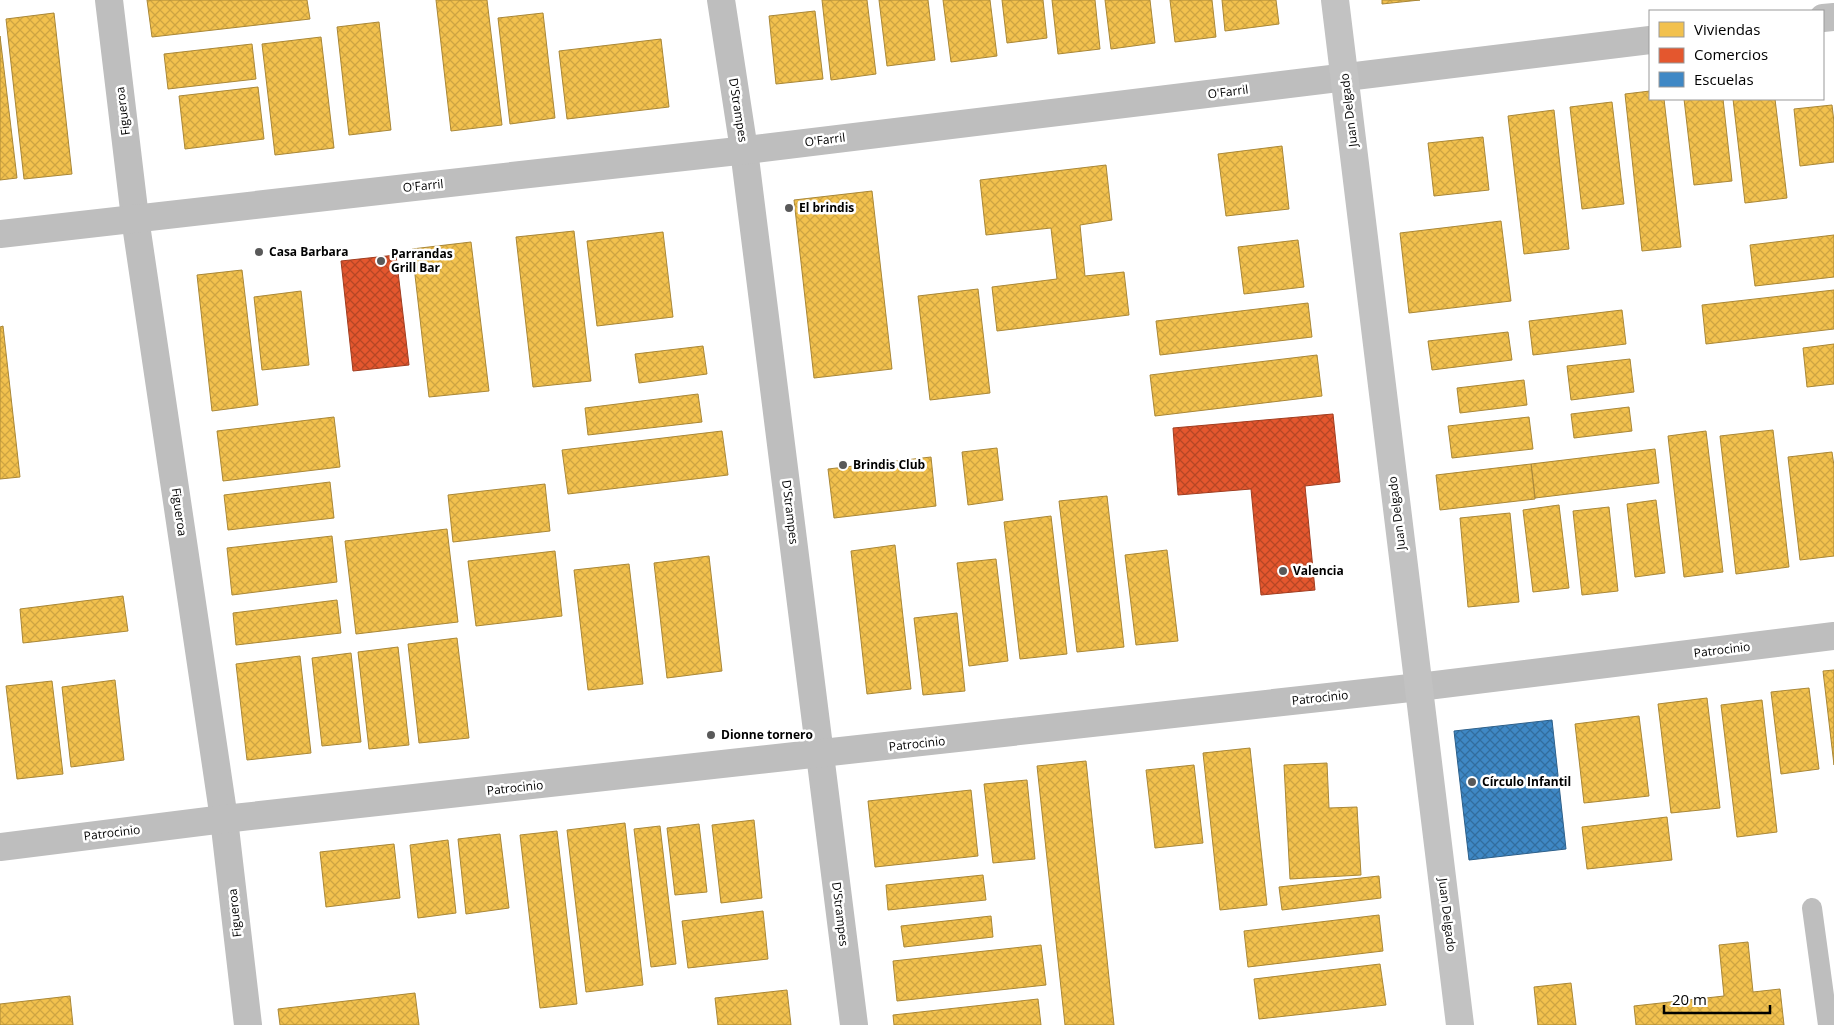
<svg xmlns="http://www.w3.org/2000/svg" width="1834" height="1025" viewBox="0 0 1834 1025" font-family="'Open Sans',sans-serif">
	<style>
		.homes { fill: url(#homes-cross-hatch); stroke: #a98737 }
		.shops { fill: url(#shops-cross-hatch); stroke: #a03d20 }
		.schools { fill: url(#schools-cross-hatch); stroke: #2c5f8a }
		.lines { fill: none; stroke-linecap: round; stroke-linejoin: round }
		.lane { stroke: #bebebe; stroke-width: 20 }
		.street { stroke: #bebebe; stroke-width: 28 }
		.secondary { stroke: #c2c2c2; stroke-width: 28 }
		.poi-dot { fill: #595959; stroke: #fff; stroke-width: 2 }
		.labels { text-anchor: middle; stroke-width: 5; stroke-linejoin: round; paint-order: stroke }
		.street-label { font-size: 12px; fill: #000; stroke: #fff }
		.poi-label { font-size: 12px; font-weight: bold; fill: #000; stroke: #fff; text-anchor: start }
	</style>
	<defs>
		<pattern id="homes-cross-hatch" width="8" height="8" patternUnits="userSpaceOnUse" patternTransform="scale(1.25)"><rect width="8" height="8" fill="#f2c14e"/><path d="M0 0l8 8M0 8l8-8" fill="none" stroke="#cea442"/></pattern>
		<pattern id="shops-cross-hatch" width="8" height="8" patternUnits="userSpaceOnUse" patternTransform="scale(1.25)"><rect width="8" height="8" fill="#e4572e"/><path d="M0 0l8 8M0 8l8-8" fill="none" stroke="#b64625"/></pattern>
		<pattern id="schools-cross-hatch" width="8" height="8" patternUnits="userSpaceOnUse" patternTransform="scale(1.25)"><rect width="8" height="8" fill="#3f88c5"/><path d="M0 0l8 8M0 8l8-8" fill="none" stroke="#326d9e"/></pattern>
	</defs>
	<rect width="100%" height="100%" fill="#fff"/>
	<g class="homes">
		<path d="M 147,0 L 307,0 L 310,19 L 152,37 Z"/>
		<path d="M 436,0 L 487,0 L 502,125 L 451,131 Z"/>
		<path d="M 822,0 L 867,0 L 876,74 L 831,80 Z"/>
		<path d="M 879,0 L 928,0 L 935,60 L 887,66 Z"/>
		<path d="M 943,0 L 990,0 L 997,56 L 951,62 Z"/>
		<path d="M 1002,0 L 1043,0 L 1047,38 L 1007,43 Z"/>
		<path d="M 1052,0 L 1095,0 L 1100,49 L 1058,54 Z"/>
		<path d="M 1105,0 L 1150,0 L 1155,43 L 1111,49 Z"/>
		<path d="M 1170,0 L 1212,0 L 1216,37 L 1175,42 Z"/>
		<path d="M 1222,0 L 1276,0 L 1279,24 L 1225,31 Z"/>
		<path d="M 1382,0 L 1420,0 L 1382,4 Z"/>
		<path d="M 815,11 L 823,79 L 776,84 L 769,16 Z"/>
		<path d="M 54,13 L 72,174 L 24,179 L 6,19 Z"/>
		<path d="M 543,13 L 555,118 L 510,124 L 498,18 Z"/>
		<path d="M 379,22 L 391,130 L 349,135 L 337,27 Z"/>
		<path d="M 0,36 L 17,178 L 0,180 Z"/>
		<path d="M 321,37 L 334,148 L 275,155 L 262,44 Z"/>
		<path d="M 661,39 L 669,107 L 567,119 L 559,51 Z"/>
		<path d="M 252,44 L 256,79 L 168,89 L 164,54 Z"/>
		<path d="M 258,87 L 264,139 L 185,149 L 179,96 Z"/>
		<path d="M 1650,91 L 1650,99 L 1664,99 L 1681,247 L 1642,251 L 1625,94 Z"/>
		<path d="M 1684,99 L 1723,99 L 1732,181 L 1694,185 Z"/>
		<path d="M 1733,99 L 1775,99 L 1787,198 L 1745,203 Z"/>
		<path d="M 1612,102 L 1624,204 L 1582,209 L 1570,107 Z"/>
		<path d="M 1832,105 L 1834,122 L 1834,162 L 1800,166 L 1794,109 Z"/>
		<path d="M 1554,110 L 1569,249 L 1524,254 L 1508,116 Z"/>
		<path d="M 1483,137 L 1489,190 L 1434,196 L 1428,143 Z"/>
		<path d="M 1282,146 L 1289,209 L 1226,216 L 1218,154 Z"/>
		<path d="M 1106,165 L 1112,220 L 1080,225 L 1085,276 L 1124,272 L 1129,315 L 997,331 L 992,287 L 1057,279 L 1051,228 L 986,235 L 980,180 Z"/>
		<path d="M 872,191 L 892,369 L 814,378 L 794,200 Z"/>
		<path d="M 1501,221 L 1511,301 L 1409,313 L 1400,233 Z"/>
		<path d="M 574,231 L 591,381 L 533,387 L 516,237 Z"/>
		<path d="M 663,232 L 673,317 L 597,326 L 587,241 Z"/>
		<path d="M 1834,235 L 1834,277 L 1755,286 L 1750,245 Z"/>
		<path d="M 1298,240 L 1304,287 L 1244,294 L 1238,247 Z"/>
		<path d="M 471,242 L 489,391 L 429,397 L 412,249 Z"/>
		<path d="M 242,270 L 258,405 L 212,411 L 197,275 Z"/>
		<path d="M 978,289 L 990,393 L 930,400 L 918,296 Z"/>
		<path d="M 1834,290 L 1834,329 L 1706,344 L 1702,305 Z"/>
		<path d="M 301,291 L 309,365 L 262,370 L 254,297 Z"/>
		<path d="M 1308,303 L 1312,337 L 1160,355 L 1156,321 Z"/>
		<path d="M 1622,310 L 1626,344 L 1533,355 L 1529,321 Z"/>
		<path d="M 3,326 L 20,477 L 0,479 L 0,327 Z"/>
		<path d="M 1508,332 L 1512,360 L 1432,370 L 1428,341 Z"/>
		<path d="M 1834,344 L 1834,384 L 1807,387 L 1803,348 Z"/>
		<path d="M 703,346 L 707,374 L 639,383 L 635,354 Z"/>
		<path d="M 1317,355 L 1322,396 L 1155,416 L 1150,375 Z"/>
		<path d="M 1630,359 L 1634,392 L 1571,400 L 1567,366 Z"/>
		<path d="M 1524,380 L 1527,405 L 1460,413 L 1457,388 Z"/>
		<path d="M 698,394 L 702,422 L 588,435 L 585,408 Z"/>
		<path d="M 1629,407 L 1632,431 L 1574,438 L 1571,414 Z"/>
		<path d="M 334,417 L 340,467 L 223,481 L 217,431 Z"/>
		<path d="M 1529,417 L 1533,449 L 1452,458 L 1448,426 Z"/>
		<path d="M 1773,430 L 1789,567 L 1736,574 L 1720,436 Z"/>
		<path d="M 722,431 L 728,475 L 568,494 L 562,450 Z"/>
		<path d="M 1706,431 L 1723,572 L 1684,577 L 1668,436 Z"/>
		<path d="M 997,448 L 1003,500 L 968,505 L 962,452 Z"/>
		<path d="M 1655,449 L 1659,483 L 1535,498 L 1531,464 Z"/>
		<path d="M 1832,452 L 1834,466 L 1834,556 L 1800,560 L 1788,457 Z"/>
		<path d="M 931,457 L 936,506 L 834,518 L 828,469 Z"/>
		<path d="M 1531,464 L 1535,499 L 1440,510 L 1436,475 Z"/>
		<path d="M 330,482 L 334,518 L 228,530 L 224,495 Z"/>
		<path d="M 545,484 L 550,531 L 453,542 L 448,495 Z"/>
		<path d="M 1107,496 L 1124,647 L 1077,652 L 1059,501 Z"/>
		<path d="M 1656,500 L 1665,573 L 1635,577 L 1627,504 Z"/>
		<path d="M 1559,505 L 1569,588 L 1533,592 L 1523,510 Z"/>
		<path d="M 1609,507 L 1618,591 L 1582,595 L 1573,511 Z"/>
		<path d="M 1510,513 L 1519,602 L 1468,607 L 1460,518 Z"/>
		<path d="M 1051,516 L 1067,654 L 1020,659 L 1004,522 Z"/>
		<path d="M 447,529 L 458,622 L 356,634 L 345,541 Z"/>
		<path d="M 332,536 L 337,582 L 232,595 L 227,548 Z"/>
		<path d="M 895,545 L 911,689 L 867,694 L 851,551 Z"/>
		<path d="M 1167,550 L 1178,641 L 1136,645 L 1125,555 Z"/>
		<path d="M 555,551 L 562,616 L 476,626 L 468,561 Z"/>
		<path d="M 709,556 L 722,671 L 667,678 L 654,563 Z"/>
		<path d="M 996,559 L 1008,661 L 969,666 L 957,563 Z"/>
		<path d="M 629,564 L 643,684 L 588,690 L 574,570 Z"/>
		<path d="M 123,596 L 128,631 L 23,643 L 20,609 Z"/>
		<path d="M 337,600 L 341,633 L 236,645 L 233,613 Z"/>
		<path d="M 957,613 L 965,691 L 923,695 L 914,618 Z"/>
		<path d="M 457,638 L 469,738 L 419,743 L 408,644 Z"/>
		<path d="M 398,647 L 409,745 L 369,749 L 358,652 Z"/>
		<path d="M 351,653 L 361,742 L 322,746 L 312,658 Z"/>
		<path d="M 300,656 L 311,753 L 247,760 L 236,664 Z"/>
		<path d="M 1834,670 L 1834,765 L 1823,671 Z"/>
		<path d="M 115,680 L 124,760 L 71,767 L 62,687 Z"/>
		<path d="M 52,681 L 63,774 L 17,779 L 6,686 Z"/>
		<path d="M 1809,688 L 1819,769 L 1781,774 L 1771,692 Z"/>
		<path d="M 1707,698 L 1720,808 L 1671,813 L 1658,704 Z"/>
		<path d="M 1762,700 L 1777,832 L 1737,837 L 1721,705 Z"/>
		<path d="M 1639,716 L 1649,796 L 1584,803 L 1575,724 Z"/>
		<path d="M 1250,748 L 1267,905 L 1220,910 L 1203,753 Z"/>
		<path d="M 1086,761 L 1114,1025 L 1065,1025 L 1037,766 Z"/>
		<path d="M 1327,763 L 1329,808 L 1357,807 L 1361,875 L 1290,879 L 1284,765 Z"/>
		<path d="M 1194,765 L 1203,843 L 1155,848 L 1146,770 Z"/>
		<path d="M 1027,780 L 1035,859 L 993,863 L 984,784 Z"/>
		<path d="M 971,790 L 978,856 L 875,867 L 868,801 Z"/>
		<path d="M 1667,817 L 1672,860 L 1587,869 L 1582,827 Z"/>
		<path d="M 754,820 L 762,898 L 721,903 L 712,825 Z"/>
		<path d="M 625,823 L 643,985 L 586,992 L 567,830 Z"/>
		<path d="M 699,824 L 707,892 L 675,895 L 667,828 Z"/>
		<path d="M 660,826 L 676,964 L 651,967 L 634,829 Z"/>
		<path d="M 557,831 L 577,1004 L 540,1008 L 520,835 Z"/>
		<path d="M 500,834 L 509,908 L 466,914 L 458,839 Z"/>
		<path d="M 448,840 L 456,913 L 418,918 L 410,845 Z"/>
		<path d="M 394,844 L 400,898 L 326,907 L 320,852 Z"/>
		<path d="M 983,875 L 986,900 L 888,910 L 886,885 Z"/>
		<path d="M 1379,876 L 1381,898 L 1282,910 L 1279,887 Z"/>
		<path d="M 763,911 L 768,959 L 688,968 L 682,921 Z"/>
		<path d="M 1379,915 L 1383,951 L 1248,967 L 1244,931 Z"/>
		<path d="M 991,916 L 993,937 L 904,947 L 901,926 Z"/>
		<path d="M 1748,942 L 1753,992 L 1780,989 L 1784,1025 L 1636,1025 L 1634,1006 L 1724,996 L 1719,945 Z"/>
		<path d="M 1041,945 L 1046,985 L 897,1001 L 893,961 Z"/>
		<path d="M 1380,964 L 1386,1005 L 1259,1019 L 1254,979 Z"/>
		<path d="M 1571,983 L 1576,1025 L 1538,1025 L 1534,987 Z"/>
		<path d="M 787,990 L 791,1025 L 718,1025 L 715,998 Z"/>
		<path d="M 415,993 L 419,1025 L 280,1025 L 278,1009 Z"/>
		<path d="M 70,996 L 73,1025 L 0,1025 L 0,1004 Z"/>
		<path d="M 1038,999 L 1041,1025 L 894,1025 L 893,1015 Z"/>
	</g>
	<g class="shops">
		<path d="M 396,255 L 409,365 L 353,371 L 341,261 Z"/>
		<path d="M 1333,414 L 1340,482 L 1305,486 L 1315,590 L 1261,595 L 1251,489 L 1178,495 L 1173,428 Z"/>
	</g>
	<path class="schools" d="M 1552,720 L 1566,849 L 1469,860 L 1454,731 Z"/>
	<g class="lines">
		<path class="lane" d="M 1812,908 L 1828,1025"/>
		<g class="street">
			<path d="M 109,0 L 135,218 L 224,819 L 248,1025"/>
			<path d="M 721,0 L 744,150 L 854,1025"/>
			<path d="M 1823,18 L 1834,17"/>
			<path d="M 0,234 C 249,204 498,178 747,150 C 1048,115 1349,78 1650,40"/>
			<path d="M 0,847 L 224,819 L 1419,687 L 1834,636"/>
		</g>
		<path class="secondary" d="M 1335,0 L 1460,1025"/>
	</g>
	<g class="poi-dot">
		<circle cx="789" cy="208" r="5"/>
		<circle cx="259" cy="252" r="5"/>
		<circle cx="381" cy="261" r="5"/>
		<circle cx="843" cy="465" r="5"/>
		<circle cx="1283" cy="571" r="5"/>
		<circle cx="711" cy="735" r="5"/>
		<circle cx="1472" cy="782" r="5"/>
	</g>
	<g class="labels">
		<g class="street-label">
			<text transform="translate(1228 92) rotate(-7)" y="4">O'Farril</text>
			<text transform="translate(738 110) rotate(81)" y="4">D'Strampes</text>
			<text transform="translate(1349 110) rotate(-97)" y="4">Juan Delgado</text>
			<text transform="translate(123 111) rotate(-97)" y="4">Figueroa</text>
			<text transform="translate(825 140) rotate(-7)" y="4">O'Farril</text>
			<text transform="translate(423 186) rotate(-6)" y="4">O'Farril</text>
			<text transform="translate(179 512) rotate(82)" y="4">Figueroa</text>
			<text transform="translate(790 512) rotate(83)" y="4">D'Strampes</text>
			<text transform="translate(1397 513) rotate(-97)" y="4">Juan Delgado</text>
			<text transform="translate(1722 650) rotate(-7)" y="4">Patrocinio</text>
			<text transform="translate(1320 698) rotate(-6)" y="4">Patrocinio</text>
			<text transform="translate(917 744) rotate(-6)" y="4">Patrocinio</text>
			<text transform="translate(515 788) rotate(-6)" y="4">Patrocinio</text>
			<text transform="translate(112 833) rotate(-7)" y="4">Patrocinio</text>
			<text transform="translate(235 913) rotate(-96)" y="4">Figueroa</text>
			<text transform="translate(840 914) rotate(83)" y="4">D'Strampes</text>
			<text transform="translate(1447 915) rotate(83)" y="4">Juan Delgado</text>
		</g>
		<g class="poi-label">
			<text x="799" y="212">El brindis</text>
			<text x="269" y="256">Casa Barbara</text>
			<text x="391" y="258">Parrandas<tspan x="391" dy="14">Grill Bar</tspan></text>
			<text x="853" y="469">Brindis Club</text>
			<text x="1293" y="575">Valencia</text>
			<text x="721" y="739">Dionne tornero</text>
			<text x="1482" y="786">Círculo Infantil</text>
		</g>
	</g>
	<rect x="1649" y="10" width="175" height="90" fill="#ffffff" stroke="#999999"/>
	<rect x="1659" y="22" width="25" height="15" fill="#f2c14e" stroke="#999999"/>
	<text x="1694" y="35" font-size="15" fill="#000000">Viviendas</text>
	<rect x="1659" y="48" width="25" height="15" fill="#e4572e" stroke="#999999"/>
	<text x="1694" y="60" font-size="15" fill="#000000">Comercios</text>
	<rect x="1659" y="72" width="25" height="15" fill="#3f88c5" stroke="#999999"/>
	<text x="1694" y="85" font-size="15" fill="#000000">Escuelas</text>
	<path d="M1664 1005v8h106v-8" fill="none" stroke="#000000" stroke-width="2.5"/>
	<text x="1672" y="1005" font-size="15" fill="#000000" stroke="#ffffff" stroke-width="4" paint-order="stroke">20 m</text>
</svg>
